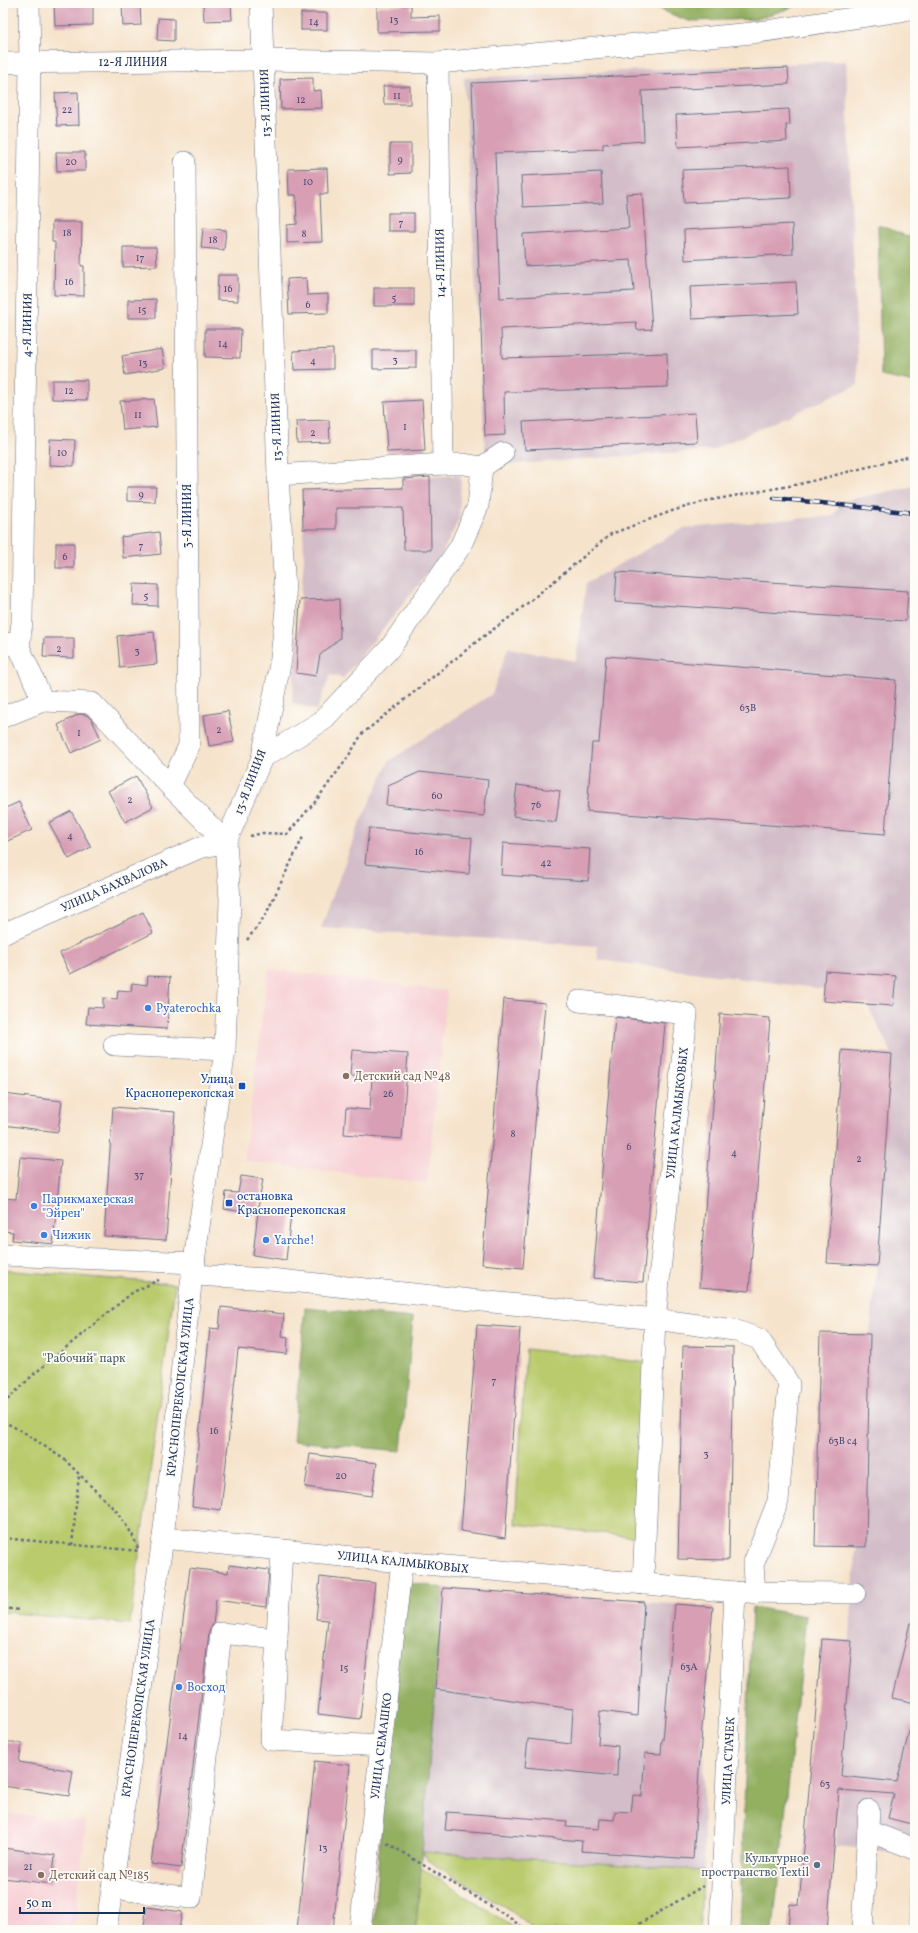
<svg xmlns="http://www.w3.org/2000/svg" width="918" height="1933" viewBox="0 0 918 1933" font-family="Vollkorn,serif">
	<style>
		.built { fill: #f7cfd4 }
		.industrial { fill: #d2bdc8 }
		.green { fill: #bacb6d; stroke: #6a7d66 }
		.forest { fill: #93af60; stroke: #576f5f }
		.building { fill: #d79eb4 }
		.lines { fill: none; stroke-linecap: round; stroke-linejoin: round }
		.minor-casing { stroke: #686e84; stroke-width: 22 }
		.path { stroke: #686e84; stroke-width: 2.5; stroke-dasharray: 3 3; stroke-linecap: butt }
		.minor { stroke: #fff; stroke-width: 21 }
		.rail-casing { stroke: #1b2f5e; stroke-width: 4.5 }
		.rail { stroke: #fdfcf7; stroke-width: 3; stroke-dasharray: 9; stroke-linecap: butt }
		.shop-dot { fill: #3f7fe0; stroke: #fdfcf7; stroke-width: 1.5 }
		.education-dot { fill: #8d6e63; stroke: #fdfcf7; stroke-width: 1.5 }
		.transit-dot { fill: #1a4fb4; stroke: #fdfcf7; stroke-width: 1.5 }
		.service-dot { fill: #5c6f8a; stroke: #fdfcf7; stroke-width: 1.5 }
		.labels { text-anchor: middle; stroke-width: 3.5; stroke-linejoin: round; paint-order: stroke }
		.number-label { font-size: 10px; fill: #4a4b74 }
		.street-label { font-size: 12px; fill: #1b2f5e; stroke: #fdfcf7 }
		.shop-label { font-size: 12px; fill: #366cbe; stroke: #fdfcf7; text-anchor: start }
		.education-label { font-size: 12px; fill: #785e54; stroke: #fdfcf7; text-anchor: start }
		.transit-label { font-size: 12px; fill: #164399; stroke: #fdfcf7; text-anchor: end }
		.park-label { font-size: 12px; fill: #4b5e62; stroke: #fdfcf7 }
		.service-label { font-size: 12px; fill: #4e5e75; stroke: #fdfcf7; text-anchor: end }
	</style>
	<rect width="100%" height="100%" fill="#fdfcf7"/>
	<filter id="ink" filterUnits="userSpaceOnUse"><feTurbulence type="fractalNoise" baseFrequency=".025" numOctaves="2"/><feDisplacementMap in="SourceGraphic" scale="8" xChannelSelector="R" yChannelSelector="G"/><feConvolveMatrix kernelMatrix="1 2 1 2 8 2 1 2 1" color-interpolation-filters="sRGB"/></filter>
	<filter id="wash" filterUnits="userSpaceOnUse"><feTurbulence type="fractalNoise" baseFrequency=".012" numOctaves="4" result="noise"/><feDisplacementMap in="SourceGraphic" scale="16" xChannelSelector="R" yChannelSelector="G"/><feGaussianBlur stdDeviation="0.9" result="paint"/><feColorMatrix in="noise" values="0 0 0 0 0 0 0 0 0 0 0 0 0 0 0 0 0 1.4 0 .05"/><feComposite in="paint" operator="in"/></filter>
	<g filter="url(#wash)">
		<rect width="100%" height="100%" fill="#f6e3cb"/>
		<g class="built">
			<path d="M 268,969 L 447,991 L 427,1183 L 244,1161 Z"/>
			<path d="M 3,1813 L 86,1822 L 74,1930 L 22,1930 L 3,1928 Z"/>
		</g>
		<g class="industrial">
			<path d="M 846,61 L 858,385 L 712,450 L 486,466 L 464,78 Z"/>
			<path d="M 461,475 L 459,519 L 438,561 L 343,678 L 330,675 L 317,710 L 292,703 L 304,558 L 302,490 L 403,488 L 403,478 Z"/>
			<path d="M 915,486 L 915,1930 L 908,1930 L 915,1854 L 836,1846 L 870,1334 L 877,1266 L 892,1054 L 862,994 L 598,960 L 597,946 L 321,928 L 358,827 L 389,761 L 492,694 L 508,648 L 576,661 L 586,583 L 684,528 L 833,516 L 843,501 Z"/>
			<path d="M 443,1588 L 713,1607 L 703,1728 L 704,1870 L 422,1852 Z"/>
		</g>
		<g class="green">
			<path d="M 3,1270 L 175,1284 L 130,1624 L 3,1612 Z"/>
			<path d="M 526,1349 L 649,1363 L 636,1537 L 515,1524 Z"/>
			<path d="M 422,1852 L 704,1870 L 699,1930 L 535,1930 L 511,1911 L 427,1860 Z"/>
			<path d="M 418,1868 L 423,1869 L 518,1930 L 414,1930 Z"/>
		</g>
		<g class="forest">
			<path d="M 654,3 L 793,3 L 793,7 L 757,19 L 689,21 L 663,11 Z"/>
			<path d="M 878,225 L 915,239 L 915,383 L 881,376 Z"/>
			<path d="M 305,1308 L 413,1318 L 401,1451 L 293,1441 Z"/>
			<path d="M 400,1581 L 443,1588 L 416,1930 L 373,1930 Z"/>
			<path d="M 752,1607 L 806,1616 L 773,1930 L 739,1930 Z"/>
		</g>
		<g id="blocks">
			<g class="building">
				<path d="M 54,3 L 93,4 L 93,25 L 55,26 Z"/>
				<path d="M 122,3 L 140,3 L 141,25 L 123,26 Z"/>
				<path d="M 203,3 L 231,3 L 232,20 L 204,21 Z"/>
				<path d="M 411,5 L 411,17 L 440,16 L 440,31 L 377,32 L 377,6 Z"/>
				<rect x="301" y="13" width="26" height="17"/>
				<path d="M 158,18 L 174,19 L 174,41 L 157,40 Z"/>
				<path d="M 788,68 L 789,84 L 642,91 L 644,141 L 603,144 L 603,149 L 495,153 L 500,298 L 634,291 L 631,260 L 525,266 L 523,234 L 629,228 L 626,194 L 642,193 L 652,329 L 637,330 L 636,322 L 501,329 L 502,358 L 667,353 L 668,387 L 504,392 L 505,435 L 485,436 L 472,83 Z"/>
				<path d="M 313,78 L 313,91 L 321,90 L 322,108 L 281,109 L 280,79 Z"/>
				<path d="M 383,86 L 410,86 L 410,104 L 384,104 Z"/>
				<path d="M 78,92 L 79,125 L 57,126 L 55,93 Z"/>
				<path d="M 789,109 L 790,125 L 786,125 L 787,141 L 678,147 L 676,115 Z"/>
				<path d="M 390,144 L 411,144 L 411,173 L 390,174 Z"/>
				<path d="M 56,152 L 85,152 L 85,171 L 57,171 Z"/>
				<path d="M 790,166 L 791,198 L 684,203 L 682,170 Z"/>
				<path d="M 327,168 L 328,194 L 320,194 L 322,242 L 287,243 L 287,225 L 297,224 L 296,195 L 289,195 L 288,169 Z"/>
				<path d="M 601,172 L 603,203 L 523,207 L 521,176 Z"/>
				<rect x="388" y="213" width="26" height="18"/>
				<path d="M 52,222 L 82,222 L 81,266 L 84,266 L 84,296 L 54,295 L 55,242 L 52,242 Z"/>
				<path d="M 792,224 L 793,254 L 685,260 L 684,230 Z"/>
				<path d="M 203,228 L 226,230 L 224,250 L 201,248 Z"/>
				<path d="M 123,247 L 156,247 L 157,266 L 123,267 Z"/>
				<path d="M 218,275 L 238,275 L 238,301 L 217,300 Z"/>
				<path d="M 306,278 L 307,295 L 328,294 L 328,313 L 289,314 L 287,279 Z"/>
				<path d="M 796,282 L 798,314 L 692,319 L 690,287 Z"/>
				<rect x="374" y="288" width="40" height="18"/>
				<path d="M 156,299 L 156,318 L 128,318 L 128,300 Z"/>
				<path d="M 205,329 L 241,329 L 240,358 L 205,357 Z"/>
				<path d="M 162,349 L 165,368 L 125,375 L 122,356 Z"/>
				<path d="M 333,349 L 333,369 L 294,370 L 293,351 Z"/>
				<path d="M 373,350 L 416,350 L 416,368 L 373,369 Z"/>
				<path d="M 52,380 L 87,380 L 87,400 L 52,399 Z"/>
				<path d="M 154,399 L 157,427 L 123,430 L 120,401 Z"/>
				<path d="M 422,400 L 425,450 L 387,452 L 384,402 Z"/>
				<path d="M 695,413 L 697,442 L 525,450 L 523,422 Z"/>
				<path d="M 329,420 L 330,442 L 297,443 L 296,421 Z"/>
				<path d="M 50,439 L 75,440 L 74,466 L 49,465 Z"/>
				<path d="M 430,477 L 431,550 L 404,550 L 403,508 L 336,508 L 336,529 L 303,529 L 302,490 L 403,488 L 403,479 Z"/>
				<path d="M 127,487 L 156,487 L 155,502 L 127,501 Z"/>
				<path d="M 159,532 L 161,554 L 123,558 L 121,537 Z"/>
				<rect x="56" y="543" width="18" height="25"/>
				<path d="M 617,572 L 908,591 L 906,621 L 615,602 Z"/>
				<path d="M 134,584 L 158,585 L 158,606 L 133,605 Z"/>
				<path d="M 339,599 L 340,638 L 320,655 L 316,676 L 296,673 L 300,600 Z"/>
				<path d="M 154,632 L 157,664 L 120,668 L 117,636 Z"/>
				<path d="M 44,638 L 74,638 L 74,658 L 43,657 Z"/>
				<path d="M 606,656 L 896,680 L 885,834 L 587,811 L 592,743 L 599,743 Z"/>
				<path d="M 228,711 L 234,742 L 209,746 L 204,715 Z"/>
				<path d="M 79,714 L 87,715 L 92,720 L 101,739 L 71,753 L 58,725 Z"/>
				<path d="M 420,772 L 488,780 L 484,816 L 386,805 L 388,786 Z"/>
				<path d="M 136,776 L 153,807 L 125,822 L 108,791 Z"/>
				<path d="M 517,785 L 560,791 L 556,822 L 513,816 Z"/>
				<path d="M 19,802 L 32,830 L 3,843 L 3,809 Z"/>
				<path d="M 71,811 L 91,847 L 69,859 L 49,823 Z"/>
				<path d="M 369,828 L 472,838 L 469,874 L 365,864 Z"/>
				<path d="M 503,843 L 590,849 L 588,881 L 501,875 Z"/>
				<path d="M 143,912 L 153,933 L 70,974 L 60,953 Z"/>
				<path d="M 825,971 L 896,976 L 893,1006 L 823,1001 Z"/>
				<path d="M 148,976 L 170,977 L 167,1029 L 86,1024 L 88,1007 L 103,1008 L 103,998 L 117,999 L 118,990 L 131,991 L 132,983 L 147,985 Z"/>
				<path d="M 504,999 L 545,1003 L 523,1268 L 482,1264 Z"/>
				<path d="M 720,1014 L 770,1018 L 749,1291 L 699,1287 Z"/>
				<path d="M 615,1017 L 665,1023 L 643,1282 L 593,1278 Z"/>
				<path d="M 352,1050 L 408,1054 L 402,1139 L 344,1134 L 346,1108 L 370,1110 L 372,1077 L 350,1076 Z"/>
				<path d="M 842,1050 L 892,1054 L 877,1266 L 827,1263 Z"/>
				<path d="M 3,1094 L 62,1101 L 58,1132 L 3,1125 Z"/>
				<path d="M 113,1107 L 175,1112 L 166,1240 L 104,1236 Z"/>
				<path d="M 20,1157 L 61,1161 L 53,1244 L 12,1240 L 13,1232 L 3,1231 L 3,1198 L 16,1199 Z"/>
				<path d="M 241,1176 L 263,1179 L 257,1214 L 224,1209 L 226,1192 L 238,1193 Z"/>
				<path d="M 258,1211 L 291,1214 L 286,1260 L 253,1255 Z"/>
				<path d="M 221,1307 L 284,1314 L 282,1336 L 288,1337 L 287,1354 L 238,1349 L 221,1510 L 192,1506 L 210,1328 L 219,1329 Z"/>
				<path d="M 477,1325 L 520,1328 L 505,1538 L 461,1531 Z"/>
				<path d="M 820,1333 L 870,1334 L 866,1547 L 815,1546 Z"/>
				<path d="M 683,1346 L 733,1347 L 729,1560 L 678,1559 Z"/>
				<path d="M 310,1454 L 377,1463 L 372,1496 L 305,1487 Z"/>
				<path d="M 229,1565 L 269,1570 L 266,1607 L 216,1600 L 213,1624 L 209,1632 L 181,1868 L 151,1864 L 190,1568 L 228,1573 Z"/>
				<path d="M 320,1577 L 375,1583 L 360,1719 L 318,1714 L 328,1620 L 316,1619 Z"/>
				<path d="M 443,1588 L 644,1602 L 638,1716 L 600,1711 L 598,1744 L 618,1746 L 617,1776 L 525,1767 L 528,1739 L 571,1744 L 573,1709 L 435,1689 Z"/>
				<path d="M 675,1604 L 713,1607 L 702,1728 L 693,1859 L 581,1851 L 582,1841 L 445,1830 L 447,1812 L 567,1821 L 566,1827 L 599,1829 L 600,1819 L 614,1820 L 615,1811 L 631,1812 L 633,1795 L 642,1796 L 645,1753 L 661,1754 L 662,1740 L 663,1740 Z"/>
				<path d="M 910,1623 L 915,1623 L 915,1703 L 892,1698 Z"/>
				<path d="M 822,1639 L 852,1641 L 841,1776 L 897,1782 L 910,1727 L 915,1728 L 915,1825 L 888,1818 L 894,1794 L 839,1790 L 827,1930 L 788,1930 L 790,1904 L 799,1905 Z"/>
				<path d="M 3,1741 L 22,1744 L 19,1762 L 73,1771 L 69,1796 L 3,1786 Z"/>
				<path d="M 315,1761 L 350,1765 L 333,1930 L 297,1930 Z"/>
				<path d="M 3,1848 L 55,1855 L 52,1884 L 3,1878 Z"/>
				<path d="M 147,1907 L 182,1912 L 179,1930 L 143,1930 Z"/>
			</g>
		</g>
	</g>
	<g filter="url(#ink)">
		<use href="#blocks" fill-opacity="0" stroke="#686e84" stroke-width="1"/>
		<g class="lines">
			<g class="minor-casing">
				<g id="minor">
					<path d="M 3,63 L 263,60 L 438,63 L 752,33 L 900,11 L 915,7"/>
					<path d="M 438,63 L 443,464"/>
					<path d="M 185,162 L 189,746 L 170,786 L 226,842"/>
					<path d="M 278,475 L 443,464 L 464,464 L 482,467"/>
					<path d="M 3,642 L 19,647 L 43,701 L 92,703 L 170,786"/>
					<path d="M 19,647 L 22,622 L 30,63 L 29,3"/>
					<path d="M 3,717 L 43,701"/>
					<path d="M 262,758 L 322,721 L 390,648 L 460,547 L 478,506 L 482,467 L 503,453"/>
					<path d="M 3,934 L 199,848 L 226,842"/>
					<path d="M 579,1001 L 687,1014 L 655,1319 L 643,1584"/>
					<path d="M 114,1045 L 225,1050"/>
					<path d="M 3,1255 L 195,1263"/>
					<path d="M 192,1275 L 270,1279 L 655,1319 L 734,1330 L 759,1339 L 789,1384 L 778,1501 L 753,1565 L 755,1593"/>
					<path d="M 163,1538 L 402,1562 L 735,1592 L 855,1593"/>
					<path d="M 282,1550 L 271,1740 L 381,1746"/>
					<path d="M 868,1831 L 915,1849"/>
					<path d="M 112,1888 L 191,1898 L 221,1633 L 277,1639"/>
					<path d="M 106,1930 L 163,1538 L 192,1275 L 225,1050 L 230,900 L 226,842 L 262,758 L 281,659 L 286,608 L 278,475 L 261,3"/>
					<path d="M 360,1930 L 402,1562"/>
					<path d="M 720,1930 L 735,1592"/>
					<path d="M 862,1930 L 869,1810"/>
				</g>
			</g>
			<g class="path">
				<path d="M 250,836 L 263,833 L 287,834 L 315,802 L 346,760 L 362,734 L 480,639 L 513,615 L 611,534 L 672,511 L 706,501 L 800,484 L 915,455"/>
				<path d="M 247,940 L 265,916 L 303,837"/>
				<path d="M 3,1404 L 34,1374 L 133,1292 L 159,1280"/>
				<path d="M 3,1421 L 25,1433 L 65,1460 L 117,1512 L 132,1534 L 139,1551"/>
				<path d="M 3,1538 L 140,1551"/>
				<path d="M 72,1545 L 79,1475"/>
				<path d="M 3,1608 L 19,1610"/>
				<path d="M 387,1843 L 507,1916 L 526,1930"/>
				<path d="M 629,1930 L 703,1886"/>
			</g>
			<use href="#minor" class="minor"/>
			<g class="rail-casing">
				<path id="rail" d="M 774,498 L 915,513"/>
			</g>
			<use href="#rail" class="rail"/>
		</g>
	</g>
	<g class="shop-dot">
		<circle cx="148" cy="1008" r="4"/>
		<circle cx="34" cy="1206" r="4"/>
		<circle cx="44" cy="1235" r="4"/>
		<circle cx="266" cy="1240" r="4"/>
		<circle cx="179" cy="1687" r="4"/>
	</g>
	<g class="education-dot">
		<circle cx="346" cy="1076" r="4"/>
		<circle cx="41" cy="1875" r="4"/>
	</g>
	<g class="transit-dot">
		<rect x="238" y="1082" width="8" height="8" rx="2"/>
		<rect x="225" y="1199" width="8" height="8" rx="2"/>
	</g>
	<circle class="service-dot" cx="817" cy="1865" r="4"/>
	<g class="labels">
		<g class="number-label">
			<text x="394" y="23">13</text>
			<text x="314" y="25">14</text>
			<text x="397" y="99">11</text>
			<text x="301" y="103">12</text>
			<text x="67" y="113">22</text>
			<text x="400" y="163">9</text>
			<text x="71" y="165">20</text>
			<text x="308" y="185">10</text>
			<text x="401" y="226">7</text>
			<text x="67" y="236">18</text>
			<text x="304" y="237">8</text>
			<text x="213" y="243">18</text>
			<text x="140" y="261">17</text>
			<text x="69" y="285">16</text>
			<text x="228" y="292">16</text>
			<text x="394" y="301">5</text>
			<text x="308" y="308">6</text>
			<text x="142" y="313">15</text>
			<text x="223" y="347">14</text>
			<text x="395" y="363">3</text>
			<text x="313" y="364">4</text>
			<text x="143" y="366">13</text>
			<text x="69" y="394">12</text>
			<text x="138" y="418">11</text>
			<text x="405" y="430">1</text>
			<text x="313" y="436">2</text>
			<text x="62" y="456">10</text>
			<text x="141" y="498">9</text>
			<text x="141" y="549">7</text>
			<text x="65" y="560">6</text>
			<text x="146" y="599">5</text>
			<text x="59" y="652">2</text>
			<text x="137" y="654">3</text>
			<text x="748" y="711">63В</text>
			<text x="219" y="733">2</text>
			<text x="79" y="736">1</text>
			<text x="437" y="799">60</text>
			<text x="130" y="803">2</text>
			<text x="536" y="808">76</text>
			<text x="70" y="839">4</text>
			<text x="419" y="855">16</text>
			<text x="546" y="866">42</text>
			<text x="388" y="1097">26</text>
			<text x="513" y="1137">8</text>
			<text x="629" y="1150">6</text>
			<text x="734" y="1156">4</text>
			<text x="859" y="1162">2</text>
			<text x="139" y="1178">37</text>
			<text x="494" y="1384">7</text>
			<text x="214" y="1434">16</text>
			<text x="843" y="1444">63В с4</text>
			<text x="706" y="1457">3</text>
			<text x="341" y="1479">20</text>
			<text x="689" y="1670">63А</text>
			<text x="344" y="1671">15</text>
			<text x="183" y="1739">14</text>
			<text x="825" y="1787">63</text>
			<text x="323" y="1851">13</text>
			<text x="28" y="1870">21</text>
		</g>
		<g class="street-label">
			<text x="133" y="66">12-Я ЛИНИЯ</text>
			<text transform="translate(265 103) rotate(-92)" y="4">13-Я ЛИНИЯ</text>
			<text transform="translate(440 263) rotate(-91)" y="4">14-Я ЛИНИЯ</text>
			<text transform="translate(27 325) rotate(-89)" y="4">4-Я ЛИНИЯ</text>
			<text transform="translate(276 427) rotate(-92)" y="4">13-Я ЛИНИЯ</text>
			<text transform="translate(187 516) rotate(-90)" y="4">3-Я ЛИНИЯ</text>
			<text transform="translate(250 782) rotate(-69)" y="4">13-Я ЛИНИЯ</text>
			<text transform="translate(114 885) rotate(-24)" y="4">УЛИЦА БАХВАЛОВА</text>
			<text transform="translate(677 1113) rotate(-84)" y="4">УЛИЦА КАЛМЫКОВЫХ</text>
			<text transform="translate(180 1387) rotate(-84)" y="4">КРАСНОПЕРЕКОПСКАЯ УЛИЦА</text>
			<text transform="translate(403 1562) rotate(6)" y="4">УЛИЦА КАЛМЫКОВЫХ</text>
			<text transform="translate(138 1708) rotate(-82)" y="4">КРАСНОПЕРЕКОПСКАЯ УЛИЦА</text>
			<text transform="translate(381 1746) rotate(-83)" y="4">УЛИЦА СЕМАШКО</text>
			<text transform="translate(728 1761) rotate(-87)" y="4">УЛИЦА СТАЧЕК</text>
		</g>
		<g class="shop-label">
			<text x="156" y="1012">Pyaterochka</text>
			<text x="42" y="1203">Парикмахерская<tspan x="42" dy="14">"Эйрен"</tspan></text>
			<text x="52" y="1239">Чижик</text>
			<text x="274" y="1244">Yarche!</text>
			<text x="187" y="1691">Восход</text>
		</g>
		<g class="education-label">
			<text x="354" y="1080">Детский сад №48</text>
			<text x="49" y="1879">Детский сад №185</text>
		</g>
		<g class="transit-label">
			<text x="234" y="1083">Улица<tspan x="234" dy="14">Красноперекопская</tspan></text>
			<text x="237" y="1200" text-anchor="start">остановка<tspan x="237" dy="14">Красноперекопская</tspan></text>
		</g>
		<g class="park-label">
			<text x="84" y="1362">"Рабочий" парк</text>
		</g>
		<g class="service-label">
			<text x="809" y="1862">Культурное<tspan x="809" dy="14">пространство Textil</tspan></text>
		</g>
	</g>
	<rect width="918" height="1933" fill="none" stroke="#fdfcf7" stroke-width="16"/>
	<path d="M20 1907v6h124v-6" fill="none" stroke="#1b2f5e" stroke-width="2"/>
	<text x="26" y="1907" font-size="12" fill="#1b2f5e" stroke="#fdfcf7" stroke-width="3" paint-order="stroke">50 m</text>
</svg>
